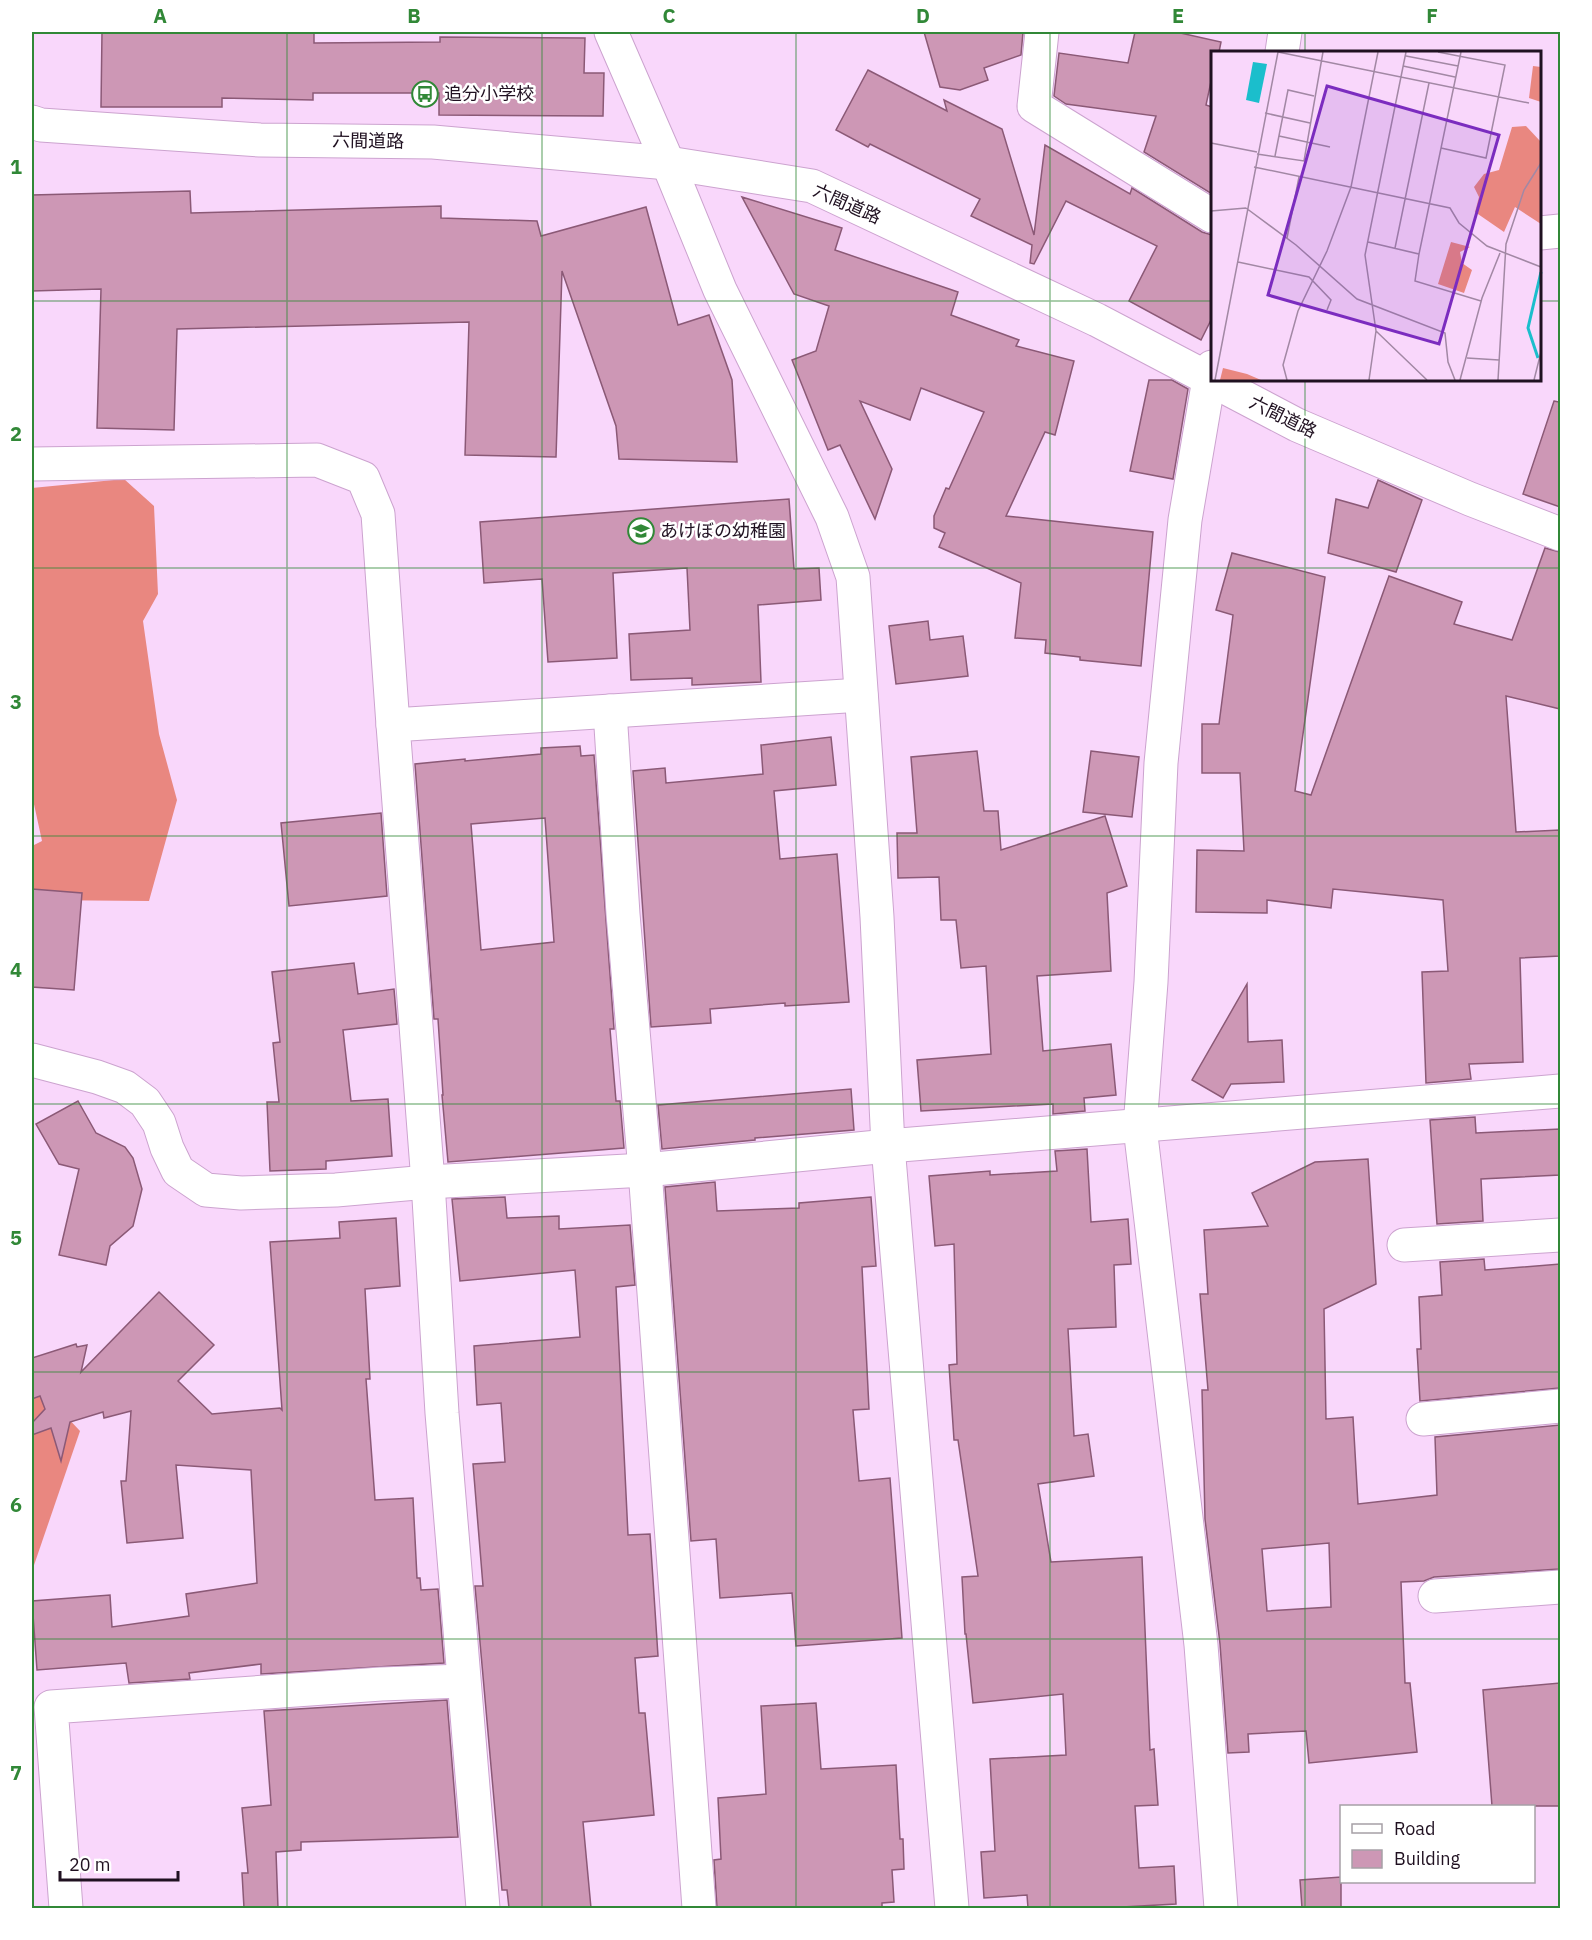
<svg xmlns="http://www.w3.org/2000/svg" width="1592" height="1940" viewBox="0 0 1592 1940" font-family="'IBM Plex Sans','Noto Sans JP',sans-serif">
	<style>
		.forest { fill: #e98780 }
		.building { fill: #cd97b5; stroke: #8b5976; stroke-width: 1.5; fill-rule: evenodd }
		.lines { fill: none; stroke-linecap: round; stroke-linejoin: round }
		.minor-casing { stroke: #cca3cf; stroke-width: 35 }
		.minor { stroke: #fff; stroke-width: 33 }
		.grid { fill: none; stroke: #318837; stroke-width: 1.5; stroke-opacity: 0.55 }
		.labels { text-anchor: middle; stroke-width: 5; stroke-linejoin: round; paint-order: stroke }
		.poi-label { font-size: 18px; fill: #201121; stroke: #fff; text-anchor: start }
		.street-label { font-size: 18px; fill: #201121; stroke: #fff }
		.inset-river { fill: none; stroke: #1bbecc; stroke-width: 3 }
		.inset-road { fill: none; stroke: #a288a4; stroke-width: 1.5 }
		.view { fill: #7b2cbf; fill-opacity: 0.15; stroke: #7b2cbf; stroke-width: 3 }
		.inset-edge { fill: none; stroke: #201121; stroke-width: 3 }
		.neatline { fill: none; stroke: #318837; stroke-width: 2 }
		.grid-label { font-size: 20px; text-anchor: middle; font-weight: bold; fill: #318837 }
	</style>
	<rect width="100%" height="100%" fill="#f9d7fb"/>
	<g class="forest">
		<path d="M 124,479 L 154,506 L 158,594 L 143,621 L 159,734 L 177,800 L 149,901 L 32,900 L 32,846 L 42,841 L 32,795 L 32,488 Z"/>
		<path d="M 32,1380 L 80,1431 L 32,1571 Z"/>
	</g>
	<g class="building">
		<path d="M 102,32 L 314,33 L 314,43 L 440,42 L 440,37 L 585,38 L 584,73 L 604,73 L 603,116 L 439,115 L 439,93 L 313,93 L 313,100 L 222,98 L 222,107 L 101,107 Z"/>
		<path d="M 924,32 L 1023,32 L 1021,55 L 984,68 L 988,80 L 960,90 L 940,87 Z"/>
		<path d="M 1135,32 L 1176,32 L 1221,42 L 1219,52 L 1212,52 L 1212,77 L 1206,105 L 1212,107 L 1212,194 L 1144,152 L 1156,116 L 1066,104 L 1054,96 L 1059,53 L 1128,63 Z"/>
		<path d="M 868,70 L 947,111 L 944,100 L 1002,129 L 1034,235 L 1045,145 L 1130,194 L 1132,188 L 1202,232 L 1212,235 L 1212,318 L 1201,340 L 1129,301 L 1157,246 L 1066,201 L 1034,264 L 1030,263 L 1032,245 L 971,216 L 980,199 L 870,144 L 868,147 L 836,130 Z"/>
		<path d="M 190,191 L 191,213 L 441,206 L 441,218 L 537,221 L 541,236 L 646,207 L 678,325 L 709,315 L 732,380 L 737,462 L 619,459 L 616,426 L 562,271 L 556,457 L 465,455 L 469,322 L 177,329 L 174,430 L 97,428 L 101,289 L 32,291 L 32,195 Z"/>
		<path d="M 742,197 L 842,228 L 835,250 L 958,292 L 951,315 L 1019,340 L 1016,346 L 1074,361 L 1055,435 L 1045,432 L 1006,516 L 1153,532 L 1141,666 L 1080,660 L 1080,657 L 1045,653 L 1046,640 L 1015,638 L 1021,583 L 939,547 L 945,533 L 934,528 L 934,516 L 946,488 L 949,489 L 984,412 L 921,388 L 910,420 L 860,401 L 892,469 L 875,519 L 840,445 L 828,450 L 792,360 L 816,351 L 829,306 L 794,294 Z"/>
		<path d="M 1149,380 L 1172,380 L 1188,389 L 1173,479 L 1130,471 Z"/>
		<path d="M 1554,401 L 1559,402 L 1560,507 L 1523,494 Z"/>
		<path d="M 1378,480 L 1422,500 L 1396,572 L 1328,553 L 1336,499 L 1368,508 Z"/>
		<path d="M 789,499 L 794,569 L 819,568 L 821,600 L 758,605 L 761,682 L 692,685 L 692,678 L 631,680 L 629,634 L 690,630 L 687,568 L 613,573 L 617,658 L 548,662 L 542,579 L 484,583 L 480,522 Z"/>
		<path d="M 1545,548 L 1560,552 L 1560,709 L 1506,696 L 1516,832 L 1560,830 L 1560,956 L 1520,958 L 1523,1062 L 1469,1064 L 1471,1079 L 1426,1083 L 1422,972 L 1448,971 L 1443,900 L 1333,889 L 1331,908 L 1267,900 L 1267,913 L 1196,912 L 1197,850 L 1244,851 L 1240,773 L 1202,773 L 1202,724 L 1219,724 L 1233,615 L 1216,610 L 1232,553 L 1325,577 L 1295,791 L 1311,795 L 1389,576 L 1462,602 L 1454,624 L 1512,640 Z"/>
		<path d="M 928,621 L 930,640 L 963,636 L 968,676 L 896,684 L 889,626 Z"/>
		<path d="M 831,737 L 836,785 L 774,791 L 780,859 L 837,854 L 849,1002 L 785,1006 L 785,1003 L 710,1009 L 711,1023 L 651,1027 L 633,771 L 665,768 L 666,783 L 763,774 L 761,745 Z"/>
		<path d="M 580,746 L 581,756 L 594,755 L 614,1029 L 610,1029 L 616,1101 L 620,1101 L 624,1148 L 448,1162 L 442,1095 L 443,1095 L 438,1019 L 434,1019 L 415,764 L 465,759 L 465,761 L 541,754 L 541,748 ZM 545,818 L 554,942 L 481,950 L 471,824 Z"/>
		<path d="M 977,751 L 984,811 L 998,811 L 1001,850 L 1105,816 L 1127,886 L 1107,893 L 1111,971 L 1037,976 L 1043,1051 L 1111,1044 L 1116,1095 L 1084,1098 L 1085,1111 L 1053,1114 L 1053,1104 L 921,1111 L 917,1060 L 991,1054 L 986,966 L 961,968 L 956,920 L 941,920 L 939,877 L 898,878 L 897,833 L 917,833 L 911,757 Z"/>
		<path d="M 1091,751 L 1139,757 L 1132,817 L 1083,812 Z"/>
		<path d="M 381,813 L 387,896 L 289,906 L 281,823 Z"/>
		<path d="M 32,889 L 82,893 L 74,990 L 32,987 Z"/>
		<path d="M 354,963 L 358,994 L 394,989 L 397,1024 L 343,1030 L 351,1101 L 388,1099 L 392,1156 L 326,1161 L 326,1169 L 270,1171 L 267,1102 L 279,1102 L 273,1043 L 280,1042 L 272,972 Z"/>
		<path d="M 1247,984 L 1248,1042 L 1282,1040 L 1284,1082 L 1231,1084 L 1223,1098 L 1192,1080 Z"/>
		<path d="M 851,1089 L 854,1130 L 755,1138 L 755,1140 L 662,1149 L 658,1105 Z"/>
		<path d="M 78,1101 L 96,1133 L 125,1147 L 133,1158 L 142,1189 L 133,1226 L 110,1246 L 106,1265 L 59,1255 L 79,1169 L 59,1164 L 36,1124 Z"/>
		<path d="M 1475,1117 L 1476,1133 L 1560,1129 L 1560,1175 L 1481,1179 L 1483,1221 L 1437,1224 L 1430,1120 Z"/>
		<path d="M 1087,1149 L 1091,1222 L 1128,1219 L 1131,1264 L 1114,1265 L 1116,1327 L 1068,1329 L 1074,1436 L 1088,1434 L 1094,1476 L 1038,1484 L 1051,1562 L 1142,1557 L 1150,1750 L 1154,1749 L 1158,1805 L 1135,1806 L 1139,1868 L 1174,1866 L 1176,1904 L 1104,1908 L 1028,1908 L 1027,1895 L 984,1898 L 981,1852 L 995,1851 L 990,1759 L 1066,1755 L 1063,1694 L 973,1703 L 966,1634 L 965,1634 L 962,1577 L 978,1576 L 958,1440 L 954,1440 L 949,1365 L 957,1364 L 954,1244 L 935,1246 L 929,1176 L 990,1171 L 990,1175 L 1057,1171 L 1055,1151 Z"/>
		<path d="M 1368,1159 L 1376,1284 L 1324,1309 L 1326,1419 L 1353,1417 L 1358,1504 L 1437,1495 L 1435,1437 L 1560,1425 L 1560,1569 L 1434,1577 L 1424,1581 L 1401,1582 L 1405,1683 L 1410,1683 L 1417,1752 L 1309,1763 L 1306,1731 L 1248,1734 L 1249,1752 L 1228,1753 L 1220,1644 L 1205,1519 L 1202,1390 L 1208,1390 L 1200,1294 L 1208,1294 L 1204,1230 L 1268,1226 L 1252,1193 L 1315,1162 ZM 1329,1543 L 1331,1607 L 1267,1611 L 1262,1549 Z"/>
		<path d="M 715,1182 L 717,1211 L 799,1208 L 799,1203 L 871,1197 L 876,1266 L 862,1267 L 869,1409 L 853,1410 L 859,1481 L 890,1478 L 902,1638 L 796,1646 L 792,1593 L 720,1598 L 716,1539 L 691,1541 L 665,1187 Z"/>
		<path d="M 505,1197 L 507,1218 L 559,1216 L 559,1229 L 630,1225 L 635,1285 L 616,1287 L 628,1535 L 650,1534 L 658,1656 L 635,1658 L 639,1713 L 645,1713 L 654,1815 L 583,1822 L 591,1908 L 509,1908 L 507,1890 L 502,1890 L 475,1586 L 483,1586 L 473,1464 L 505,1462 L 501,1403 L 477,1405 L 474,1346 L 580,1337 L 575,1270 L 460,1281 L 452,1199 Z"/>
		<path d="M 396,1218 L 400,1286 L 365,1289 L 370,1379 L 366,1379 L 375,1500 L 413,1498 L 417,1578 L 420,1578 L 421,1590 L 438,1589 L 444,1663 L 261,1674 L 261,1664 L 189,1673 L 190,1679 L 129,1683 L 126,1663 L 37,1670 L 32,1601 L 110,1595 L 112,1627 L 189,1616 L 186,1594 L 257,1583 L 251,1470 L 176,1465 L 183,1538 L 127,1543 L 121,1481 L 126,1481 L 131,1411 L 104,1418 L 103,1412 L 70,1422 L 61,1461 L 51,1428 L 32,1435 L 32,1423 L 45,1409 L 40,1396 L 32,1399 L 32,1358 L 76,1344 L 77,1347 L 87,1345 L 81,1372 L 159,1292 L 214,1345 L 178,1381 L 212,1414 L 280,1408 L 282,1410 L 270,1242 L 340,1238 L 339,1222 Z"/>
		<path d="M 1484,1259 L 1485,1270 L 1560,1264 L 1560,1388 L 1420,1401 L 1417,1349 L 1421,1349 L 1419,1297 L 1442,1295 L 1440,1262 Z"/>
		<path d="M 1560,1683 L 1560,1806 L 1492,1806 L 1483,1690 Z"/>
		<path d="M 447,1700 L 458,1837 L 301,1842 L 301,1850 L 276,1852 L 278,1908 L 244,1908 L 242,1873 L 248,1873 L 242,1808 L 271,1805 L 264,1711 Z"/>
		<path d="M 816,1703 L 821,1769 L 896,1765 L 900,1839 L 903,1839 L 904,1869 L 892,1870 L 894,1902 L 882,1903 L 882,1908 L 717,1908 L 714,1860 L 721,1859 L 718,1798 L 766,1794 L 761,1706 Z"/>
		<path d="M 1341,1877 L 1341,1908 L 1302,1908 L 1300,1880 Z"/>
	</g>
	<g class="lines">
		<g class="minor-casing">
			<g id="minor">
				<path d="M 611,32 L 668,163 L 720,290 L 832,517 L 853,577 L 877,917 L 888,1146 L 952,1908"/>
				<path d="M 1042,32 L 1034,106 L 1212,216"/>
				<path d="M 1282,52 L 1285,32"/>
				<path d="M 32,122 L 41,125 L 260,140 L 433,142 L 668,163 L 812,186 L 1097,320 L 1297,425 L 1470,499 L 1560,534"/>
				<path d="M 1540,233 L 1560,231"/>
				<path d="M 1212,367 L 1209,379 L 1185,520 L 1161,763 L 1151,982 L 1140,1127 L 1201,1645 L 1221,1908"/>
				<path d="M 32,464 L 317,460 L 363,478 L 378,514 L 393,725"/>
				<path d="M 610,711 L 623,914 L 645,1170 L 699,1908"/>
				<path d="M 32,1060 L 97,1077 L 125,1087 L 145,1102 L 159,1123 L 167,1148 L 178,1171 L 206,1190 L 241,1193 L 336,1190 L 428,1182 L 645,1170 L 888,1146 L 1560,1091"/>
				<path d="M 1404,1245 L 1560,1235"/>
				<path d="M 1423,1419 L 1560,1406"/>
				<path d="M 1435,1596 L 1560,1587"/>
				<path d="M 66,1908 L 51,1707 L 381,1684 L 463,1681"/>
				<path d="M 483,1908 L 442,1413 L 428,1182 L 393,725 L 861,695"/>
			</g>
		</g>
		<use href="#minor" class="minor"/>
	</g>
	<path class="grid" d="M 287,32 L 287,1908M 542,32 L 542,1908M 796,32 L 796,1908M 1050,32 L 1050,1908M 1305,32 L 1305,52M 32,301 L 1212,301M 1540,301 L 1560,301M 1305,380 L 1305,1908M 32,568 L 1560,568M 32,836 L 1560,836M 32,1104 L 1560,1104M 32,1372 L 1560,1372M 32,1639 L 1560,1639"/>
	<defs>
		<g id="bus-ring" transform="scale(1.35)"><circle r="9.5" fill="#fff" stroke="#318837" stroke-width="1.5"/><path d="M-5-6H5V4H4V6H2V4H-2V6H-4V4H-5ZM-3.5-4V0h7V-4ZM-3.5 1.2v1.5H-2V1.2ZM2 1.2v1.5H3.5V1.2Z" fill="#318837"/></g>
		<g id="school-ring" transform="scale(1.35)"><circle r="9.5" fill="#fff" stroke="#318837" stroke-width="1.5"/><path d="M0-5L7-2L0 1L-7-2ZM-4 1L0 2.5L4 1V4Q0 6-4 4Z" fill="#318837"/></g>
	</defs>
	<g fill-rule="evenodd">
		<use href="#bus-ring" x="425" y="94"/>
		<use href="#school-ring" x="641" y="531"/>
	</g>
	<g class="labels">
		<g class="poi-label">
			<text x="444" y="100">追分小学校</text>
			<text x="660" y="537">あけぼの幼稚園</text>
		</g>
		<g class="street-label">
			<text transform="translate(368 141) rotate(1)" y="6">六間道路</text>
			<text transform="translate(847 204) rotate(24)" y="6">六間道路</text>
			<text transform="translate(1283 417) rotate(26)" y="6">六間道路</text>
		</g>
	</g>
	<g transform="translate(1211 51)">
		<rect width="330" height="330" fill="#f9d7fb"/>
		<path d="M 322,15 L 330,16 L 330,51 L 318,47 ZM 315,75 L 330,91 L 330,173 L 304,156 L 293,181 L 264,161 L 268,146 L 263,136 L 273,123 L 288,119 L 301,76 ZM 240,191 L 259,196 L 249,201 L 251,212 L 261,219 L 253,242 L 227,233 ZM 12,317 L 36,323 L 50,329 L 9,329 Z" fill="#e98780"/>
		<path d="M 42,11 L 56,13 L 48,52 L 35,49 Z" fill="#1bbecc"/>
		<path class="inset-river" d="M 327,307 L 317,277 L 330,221"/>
		<path class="inset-road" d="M 67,1 L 318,52M 227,1 L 294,14 L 275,107 L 230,97M 195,5 L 247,15M 192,15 L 244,26M 54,62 L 99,72M 68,85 L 119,96M 0,92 L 46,101M 46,103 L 93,110 L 112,1M 64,105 L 77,39 L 103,45M 43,116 L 239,157 L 248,172 L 276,195 L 330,216M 35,157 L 85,194 L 146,248 L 234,282 L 237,311 L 244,329M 0,160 L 35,157M 76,187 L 88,126M 157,191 L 208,203 L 250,1M 184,197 L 218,32M 208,203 L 204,230 L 270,250M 27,211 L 98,226 L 120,249 L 116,259M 165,280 L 216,329M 256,307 L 288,309M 4,329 L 67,1M 76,329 L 72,314 L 87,260 L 116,200 L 140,136 L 167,1M 158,329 L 165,280 L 154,204 L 195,1M 249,329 L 271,247 L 289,202M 287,329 L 295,193 L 313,139 L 330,112M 323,329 L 330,301"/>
		<path class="view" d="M 116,35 L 288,84 L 228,293 L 57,244 Z"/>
		<rect width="330" height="330" class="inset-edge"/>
	</g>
	<rect width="1592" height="1940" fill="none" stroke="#ffffff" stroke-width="66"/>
	<rect x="1340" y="1805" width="195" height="78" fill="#ffffff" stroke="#a6a0a6" stroke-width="1.5"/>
	<rect x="1352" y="1824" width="30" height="9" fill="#ffffff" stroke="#a6a0a6" stroke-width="1.5"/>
	<text x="1394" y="1835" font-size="18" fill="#201121">Road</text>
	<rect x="1352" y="1850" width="30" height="18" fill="#cd97b5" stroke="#a6a0a6" stroke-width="1.5"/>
	<text x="1394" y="1865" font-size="18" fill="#201121">Building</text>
	<path d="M60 1871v9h118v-9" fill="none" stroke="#201121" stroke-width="3"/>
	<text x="69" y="1871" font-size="18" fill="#201121" stroke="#ffffff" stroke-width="4.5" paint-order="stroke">20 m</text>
	<rect x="33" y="33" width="1526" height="1874" class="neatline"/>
	<g class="grid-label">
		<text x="160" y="23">A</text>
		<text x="414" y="23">B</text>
		<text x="669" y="23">C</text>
		<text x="923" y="23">D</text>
		<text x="1178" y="23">E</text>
		<text x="1432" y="23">F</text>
		<text x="16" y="174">1</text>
		<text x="16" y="441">2</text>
		<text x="16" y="709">3</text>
		<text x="16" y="977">4</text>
		<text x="16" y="1245">5</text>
		<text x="16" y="1512">6</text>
		<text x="16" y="1780">7</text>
	</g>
</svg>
